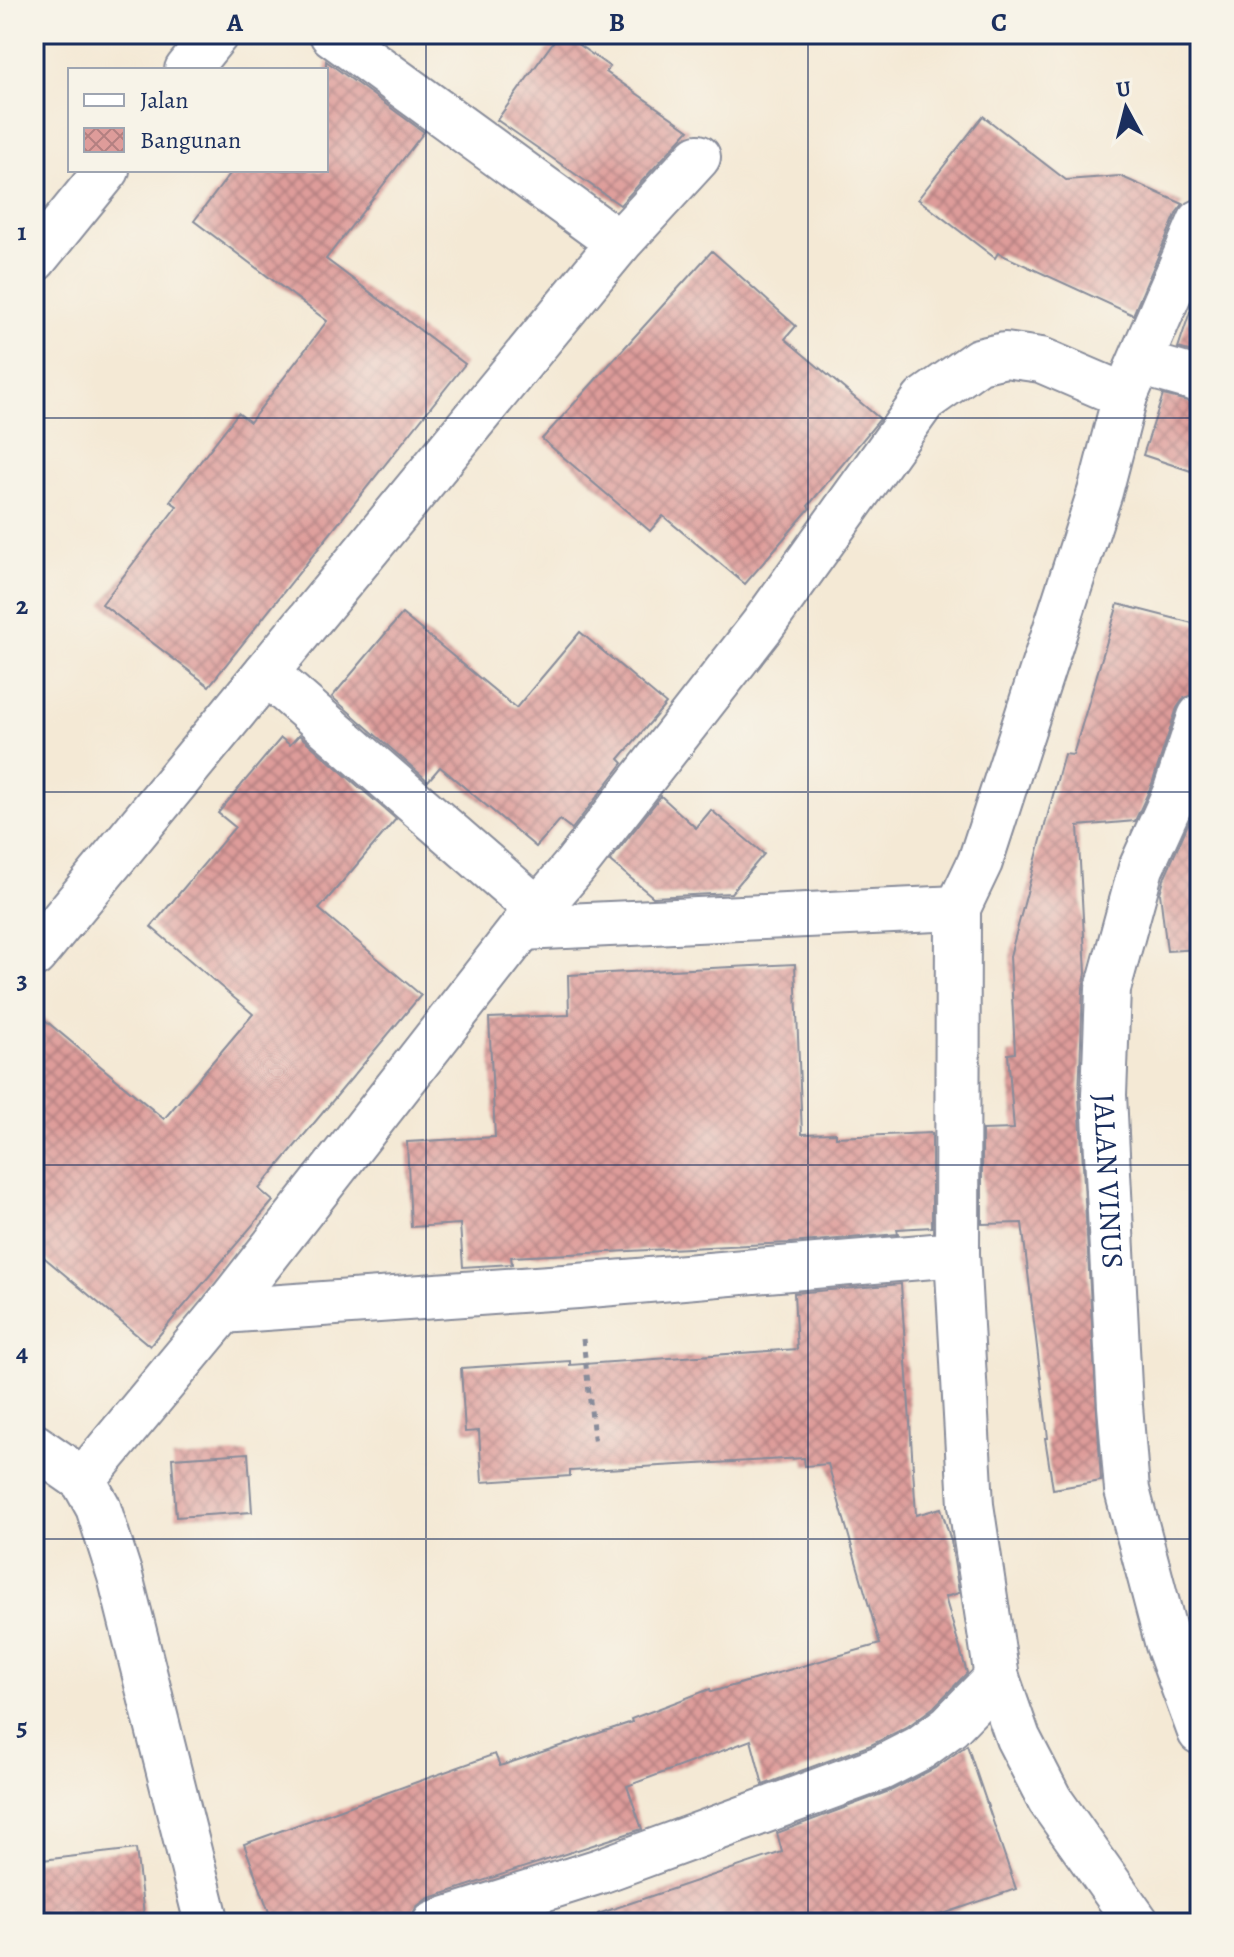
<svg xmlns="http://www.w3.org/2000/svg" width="1234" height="1957" viewBox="0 0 1234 1957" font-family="Alegreya,serif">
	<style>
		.building { fill: url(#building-cross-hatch) }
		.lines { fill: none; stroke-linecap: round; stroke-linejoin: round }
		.street-casing { stroke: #888c9a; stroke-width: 48 }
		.path { stroke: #888c9a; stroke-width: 5; stroke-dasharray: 6 6; stroke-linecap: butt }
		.street { stroke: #fff; stroke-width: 44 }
		.grid { fill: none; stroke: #1b2f5e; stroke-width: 2; stroke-opacity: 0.55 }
		.labels { text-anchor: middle; stroke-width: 6; stroke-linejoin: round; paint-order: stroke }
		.street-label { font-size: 30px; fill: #1b2f5e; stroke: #f7f3e8 }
		.neatline { fill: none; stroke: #1b2f5e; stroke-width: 3 }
		.grid-label { font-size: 26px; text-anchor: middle; font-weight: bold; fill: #1b2f5e }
	</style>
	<defs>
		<pattern id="building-cross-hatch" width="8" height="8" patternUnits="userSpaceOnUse" patternTransform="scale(2)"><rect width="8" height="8" fill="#de9c9a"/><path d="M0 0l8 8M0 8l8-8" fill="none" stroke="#b38081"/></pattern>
	</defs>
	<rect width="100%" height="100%" fill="#f7f3e8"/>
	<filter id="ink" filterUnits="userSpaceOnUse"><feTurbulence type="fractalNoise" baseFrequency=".0125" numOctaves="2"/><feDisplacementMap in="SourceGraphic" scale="16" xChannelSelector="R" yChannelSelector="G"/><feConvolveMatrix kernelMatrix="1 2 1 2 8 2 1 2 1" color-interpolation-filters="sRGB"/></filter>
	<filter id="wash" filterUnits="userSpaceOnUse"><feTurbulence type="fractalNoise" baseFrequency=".006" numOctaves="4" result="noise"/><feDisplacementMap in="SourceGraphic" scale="32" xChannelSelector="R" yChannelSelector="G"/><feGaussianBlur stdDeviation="1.8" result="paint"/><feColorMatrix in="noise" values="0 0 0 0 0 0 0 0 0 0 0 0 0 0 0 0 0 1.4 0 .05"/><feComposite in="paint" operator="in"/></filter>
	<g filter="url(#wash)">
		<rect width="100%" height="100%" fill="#f4e9d5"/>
		<g id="blocks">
			<g class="building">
				<path d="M 559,34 L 563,34 L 610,67 L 606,72 L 689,130 L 620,205 L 497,120 Z"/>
				<path d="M 326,61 L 424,132 L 326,259 L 465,364 L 209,686 L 102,604 L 177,506 L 170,501 L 238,413 L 250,422 L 327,321 L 194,221 L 233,170 L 326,170 Z"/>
				<path d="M 983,116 L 1066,180 L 1120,176 L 1183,204 L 1177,212 L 1133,315 L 998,253 L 995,258 L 918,199 Z"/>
				<path d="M 712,251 L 796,326 L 785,339 L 880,419 L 808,506 L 810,508 L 745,584 L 663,516 L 650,531 L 542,439 Z"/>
				<path d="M 1190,312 L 1200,314 L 1200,354 L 1178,348 Z"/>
				<path d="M 1163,395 L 1200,404 L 1200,474 L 1143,455 Z"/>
				<path d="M 1118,604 L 1200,625 L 1200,693 L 1184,698 L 1177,708 L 1152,784 L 1135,821 L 1078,826 L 1086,973 L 1083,988 L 1079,1096 L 1101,1481 L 1053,1489 L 1045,1438 L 1048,1438 L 1022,1223 L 982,1224 L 982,1130 L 1014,1129 L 1008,1054 L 1015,1053 L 1010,956 L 1064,754 L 1073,755 Z"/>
				<path d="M 402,614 L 516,708 L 580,632 L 666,704 L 619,759 L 623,763 L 572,829 L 560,820 L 536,847 L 440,767 L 428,781 L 332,697 Z"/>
				<path d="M 299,735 L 396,819 L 319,909 L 421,995 L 259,1189 L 273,1201 L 150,1346 L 34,1249 L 34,1011 L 164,1119 L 253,1014 L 151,927 L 235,827 L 218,813 L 281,738 L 290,745 Z"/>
				<path d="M 661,796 L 696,828 L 711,810 L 764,854 L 731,893 L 653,897 L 610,861 Z"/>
				<path d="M 1200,797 L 1200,949 L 1167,951 L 1160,893 L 1165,876 Z"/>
				<path d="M 795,964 L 802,1134 L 836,1133 L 836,1137 L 932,1133 L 932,1227 L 897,1229 L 898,1234 L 790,1243 L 511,1257 L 512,1264 L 463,1267 L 460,1224 L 411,1227 L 407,1142 L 495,1137 L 489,1018 L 569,1015 L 568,975 Z"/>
				<path d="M 901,1284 L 916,1515 L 941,1508 L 951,1541 L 959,1593 L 945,1597 L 967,1673 L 934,1707 L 907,1727 L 871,1745 L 763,1785 L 751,1740 L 627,1786 L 642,1829 L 427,1899 L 416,1907 L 411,1923 L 273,1923 L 244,1844 L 495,1754 L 500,1766 L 632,1722 L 631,1719 L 710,1689 L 711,1692 L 880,1644 L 828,1464 L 805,1466 L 804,1458 L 570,1471 L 570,1476 L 482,1482 L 479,1431 L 465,1432 L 461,1368 L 570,1361 L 570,1365 L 797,1349 L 794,1293 Z"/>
				<path d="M 248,1453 L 252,1512 L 176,1517 L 172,1458 Z"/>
				<path d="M 967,1745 L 1016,1889 L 917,1923 L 599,1923 L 598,1914 L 782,1852 L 777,1833 L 892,1790 L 935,1768 Z"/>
				<path d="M 136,1849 L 145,1923 L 34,1923 L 34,1861 Z"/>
			</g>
		</g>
	</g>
	<g filter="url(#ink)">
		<use href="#blocks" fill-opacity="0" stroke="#888c9a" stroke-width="2"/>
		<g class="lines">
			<g class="street-casing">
				<g id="street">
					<path d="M 187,70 L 216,34"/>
					<path d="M 619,243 L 698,157"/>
					<path d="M 34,260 L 107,170"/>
					<path d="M 1140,363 L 1200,380"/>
					<path d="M 266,673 L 538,910"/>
					<path id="s1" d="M 1200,717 L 1175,793 L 1141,868 L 1108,989 L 1104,1095 L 1120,1406 L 1127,1490 L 1168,1645 L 1200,1732"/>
					<path d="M 522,928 L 958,908"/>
					<path d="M 34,955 L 619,243 L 332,34"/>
					<path d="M 223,1311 L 578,1286 L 957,1254"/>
					<path d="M 34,1446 L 83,1480"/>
					<path d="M 207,1923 L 120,1576 L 98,1507 L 83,1480 L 223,1311 L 522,928 L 574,867 L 762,626 L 924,400 L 979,361 L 1005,355 L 1041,360 L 1125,396"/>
					<path d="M 435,1923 L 600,1871 L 881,1768 L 920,1748 L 950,1726 L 997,1678"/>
					<path d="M 1137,1923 L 1050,1800 L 1018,1738 L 997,1678 L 971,1505 L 957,1254 L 958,908 L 980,862 L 1100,492 L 1125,396 L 1200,222"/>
				</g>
			</g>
			<path class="path" d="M 583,1339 L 595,1446"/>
			<use href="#street" class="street"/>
		</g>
	</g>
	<path class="grid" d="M 426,34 L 426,1923M 808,34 L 808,1923M 34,418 L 1200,418M 34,792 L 1200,792M 34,1165 L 1200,1165M 34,1539 L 1200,1539"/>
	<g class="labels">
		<g class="street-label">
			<text dy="10" stroke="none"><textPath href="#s1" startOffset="480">JALAN VINUS</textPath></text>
		</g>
	</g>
	<rect width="1234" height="1957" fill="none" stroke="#f7f3e8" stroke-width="88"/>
	<rect x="68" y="68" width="260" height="104" fill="#f7f3e8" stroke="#9fa5b1" stroke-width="2"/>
	<rect x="84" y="94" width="40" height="12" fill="#ffffff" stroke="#9fa5b1" stroke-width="2"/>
	<text x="140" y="108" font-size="24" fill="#1b2f5e">Jalan</text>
	<rect x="84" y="128" width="40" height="24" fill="url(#building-cross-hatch)" stroke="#9fa5b1" stroke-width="2"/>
	<text x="140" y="148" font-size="24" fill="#1b2f5e">Bangunan</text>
	<g transform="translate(1126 108) rotate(353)" stroke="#f7f3e8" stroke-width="6" paint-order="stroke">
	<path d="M0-6L14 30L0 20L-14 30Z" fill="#1b2f5e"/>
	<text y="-12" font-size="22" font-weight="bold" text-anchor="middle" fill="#1b2f5e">U</text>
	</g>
	<rect x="44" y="44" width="1146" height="1869" class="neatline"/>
	<g class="grid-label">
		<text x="235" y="31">A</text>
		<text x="617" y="31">B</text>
		<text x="999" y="31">C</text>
		<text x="22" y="240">1</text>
		<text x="22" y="614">2</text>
		<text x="22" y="988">3</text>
		<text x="22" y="1361">4</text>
		<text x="22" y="1735">5</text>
	</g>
</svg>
